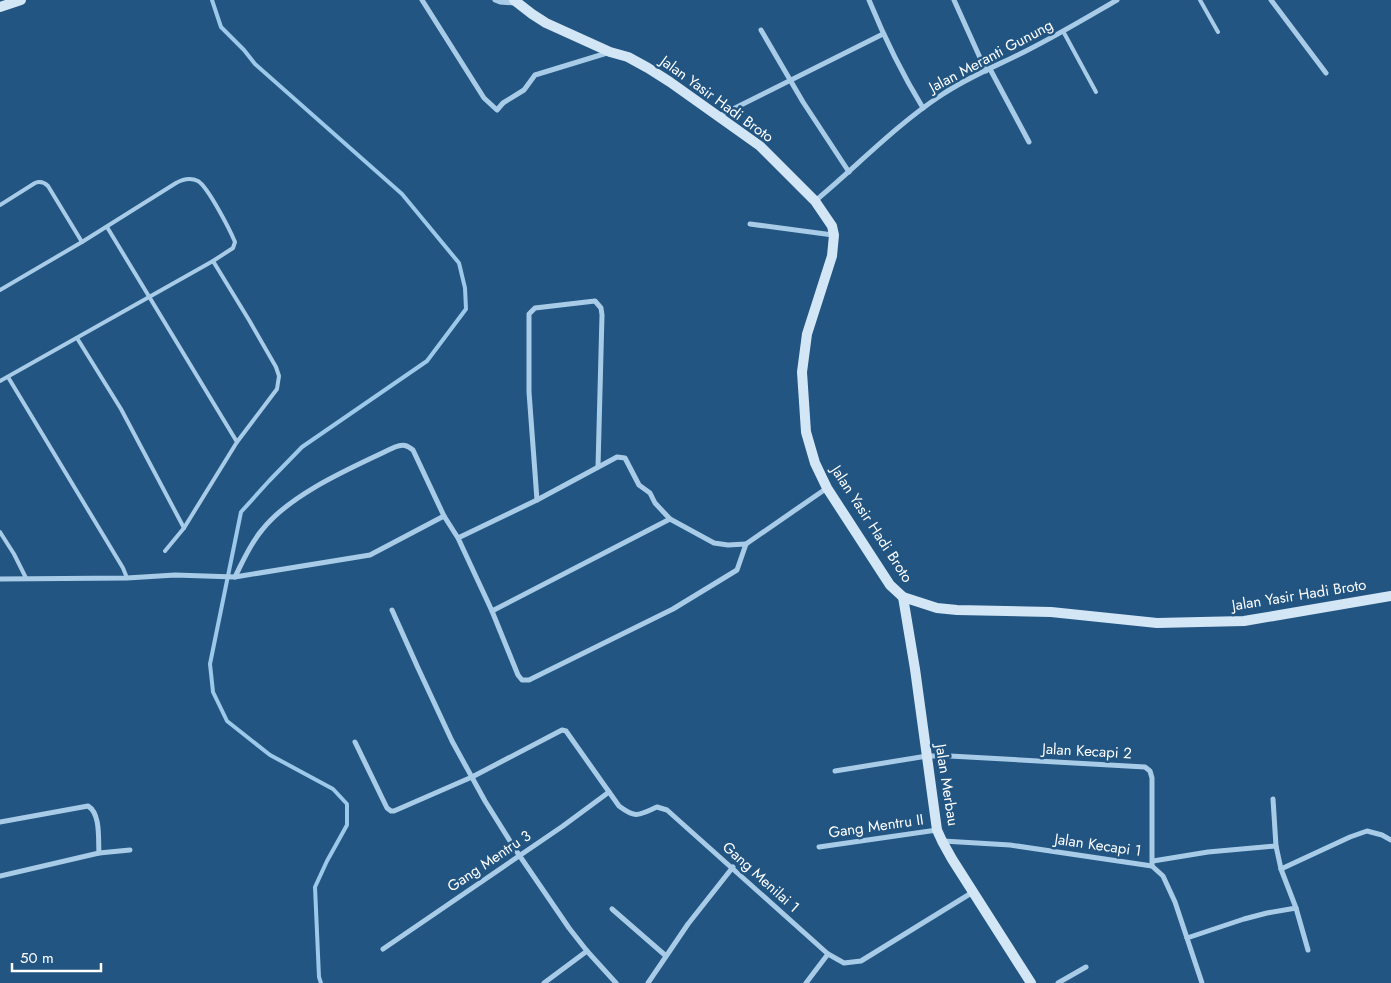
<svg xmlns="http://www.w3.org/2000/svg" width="1391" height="983" viewBox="0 0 1391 983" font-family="Jost,sans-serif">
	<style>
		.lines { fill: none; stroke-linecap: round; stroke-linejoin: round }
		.stream { stroke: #9cc8e9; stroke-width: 4 }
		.lane { stroke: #a8cce8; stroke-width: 4 }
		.street { stroke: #a8cce8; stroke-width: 5 }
		.secondary { stroke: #d3e6f6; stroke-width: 10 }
		.labels { text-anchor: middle; stroke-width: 5; stroke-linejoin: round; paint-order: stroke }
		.street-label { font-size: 15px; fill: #fff; stroke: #225581 }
	</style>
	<rect width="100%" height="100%" fill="#225581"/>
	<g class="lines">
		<path class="stream" d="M 212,0 L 221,27 L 244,50 L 255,64 L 402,194 L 459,263 L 465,288 L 466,309 L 427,361 L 302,447 L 269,481 L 241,512 L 210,664 L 213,692 L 227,721 L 270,755 L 333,789 L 347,804 L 347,825 L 327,861 L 315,887 L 319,977 L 321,983"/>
		<g class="lane">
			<path d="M 1200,0 L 1218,32"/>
			<path d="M 1063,31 L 1096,92"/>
			<path d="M 0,205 L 35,183 C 40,181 44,182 48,186 L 82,242"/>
			<path d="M 107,227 L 237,442"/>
			<path d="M 0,290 L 82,242 L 176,183 C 183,179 190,177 198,181 C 208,187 230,230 235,242 L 233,248 L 213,261 L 0,381"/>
			<path d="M 77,338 L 121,409 L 184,528"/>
			<path d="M 8,377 L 123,568 L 127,578"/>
			<path d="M 0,532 L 14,554 L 26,578"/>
			<path d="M 165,551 L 184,528 L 237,442 L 277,389 L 279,376 L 276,367 L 249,320 L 213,261"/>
		</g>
		<g class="street">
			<path d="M 422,0 L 484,98 L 497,110 L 503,103 L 524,90 L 535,75 L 607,53"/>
			<path d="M 495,0 L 500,2 L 516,3"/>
			<path d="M 869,0 C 885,39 901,72 923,108"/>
			<path d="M 954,0 L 986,71"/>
			<path d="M 1271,0 L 1326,73"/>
			<path d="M 761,30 L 803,102 L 849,172"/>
			<path d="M 990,69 L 1029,142"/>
			<path d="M 719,116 L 883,34"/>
			<path d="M 815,201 C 857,166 895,126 940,96 C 966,78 996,66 1024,52 C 1056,36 1086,18 1117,0"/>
			<path d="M 750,224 L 833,235"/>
			<path d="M 537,500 L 529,392 L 529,314 L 535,308 L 595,301 L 601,308 L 602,315 L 598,467"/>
			<path d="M 746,544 L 827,488"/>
			<path d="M 235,577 C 243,561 250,544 262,530 C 291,493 353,467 395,447 C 403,444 407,445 413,450 L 444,516 L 458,538 L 492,611 L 518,675 L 522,680 L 529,680 L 673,609 L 737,570 L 746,544 L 728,545 L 714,543 L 670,519 L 655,503 L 650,493 L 639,485 L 625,458 L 617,457 L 537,500 L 458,538"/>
			<path d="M 0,579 L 127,578 L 175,575 L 235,577 L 370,555 L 444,516"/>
			<path d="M 392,610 L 418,668 L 452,741 L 485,801 L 515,849 L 569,928 L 587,951 L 616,983"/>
			<path d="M 492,611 L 670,519"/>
			<path d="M 355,742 L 387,808 L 391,811 L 394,811 L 472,777 L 562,730 L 566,731 L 619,806 C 636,819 639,815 657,807 L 667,810 L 828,954 L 844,963 L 861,961 L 973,892"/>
			<path d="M 835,771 L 927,756 L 950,756 L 1145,767 L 1150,771 L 1152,778 L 1152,866"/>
			<path d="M 0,822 L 88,806 C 101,814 98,839 99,853"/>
			<path d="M 943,841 L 1010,845 L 1152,866 L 1163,876 L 1175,902 L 1202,983"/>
			<path d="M 819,847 L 937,830"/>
			<path d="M 1153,861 L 1208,852 L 1276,846"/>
			<path d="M 1281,869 L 1350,837 L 1367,831 L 1382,835 L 1391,840"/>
			<path d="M 0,876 L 99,853 L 130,850"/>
			<path d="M 1296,908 L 1308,950"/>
			<path d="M 612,909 L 666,956"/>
			<path d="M 1187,938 L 1244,919 L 1267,913 L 1296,908 L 1281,869 L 1276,846 L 1273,799"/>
			<path d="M 383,949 L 563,826 L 609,792"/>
			<path d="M 544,983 L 587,951"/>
			<path d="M 648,983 L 688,924 L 733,867"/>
			<path d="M 806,983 L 828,954"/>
			<path d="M 1058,983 L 1086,967"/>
		</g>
		<g class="secondary">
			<path d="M 514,0 L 532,14 L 546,23 L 610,52 L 628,57 L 648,68 L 670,82 L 760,146 L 815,201 L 832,226 L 834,235 L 832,256 L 807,334 L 802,372 L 806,432 L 815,463 L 827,488 L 890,585 L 903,597 L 937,608 L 957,610 L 1051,612 L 1157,623 L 1244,621 L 1391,596"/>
			<path d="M 0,7 L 21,0"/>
			<path d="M 903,597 L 915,669 L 937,830 L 942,841 L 952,859 L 1031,983"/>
		</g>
	</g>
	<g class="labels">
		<g class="street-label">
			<text transform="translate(991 56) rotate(-28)" y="5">Jalan Meranti Gunung</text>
			<text transform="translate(717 99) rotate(36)" y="5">Jalan Yasir Hadi Broto</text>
			<text transform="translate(872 524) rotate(57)" y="5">Jalan Yasir Hadi Broto</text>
			<text transform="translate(1299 595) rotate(-9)" y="5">Jalan Yasir Hadi Broto</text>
			<text transform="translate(1087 751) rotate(3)" y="5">Jalan Kecapi 2</text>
			<text transform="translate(947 785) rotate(81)" y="5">Jalan Merbau</text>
			<text transform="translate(876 826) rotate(-8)" y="5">Gang Mentru II</text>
			<text transform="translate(1098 845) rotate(8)" y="5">Jalan Kecapi 1</text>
			<text transform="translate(489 861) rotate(-34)" y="5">Gang Mentru 3</text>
			<text transform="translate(761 877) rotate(42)" y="5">Gang Menilai 1</text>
		</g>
	</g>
	<path d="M12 963v8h89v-8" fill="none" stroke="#ffffff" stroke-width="2.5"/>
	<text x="20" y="963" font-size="15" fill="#ffffff" stroke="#225581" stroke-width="4" paint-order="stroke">50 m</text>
</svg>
